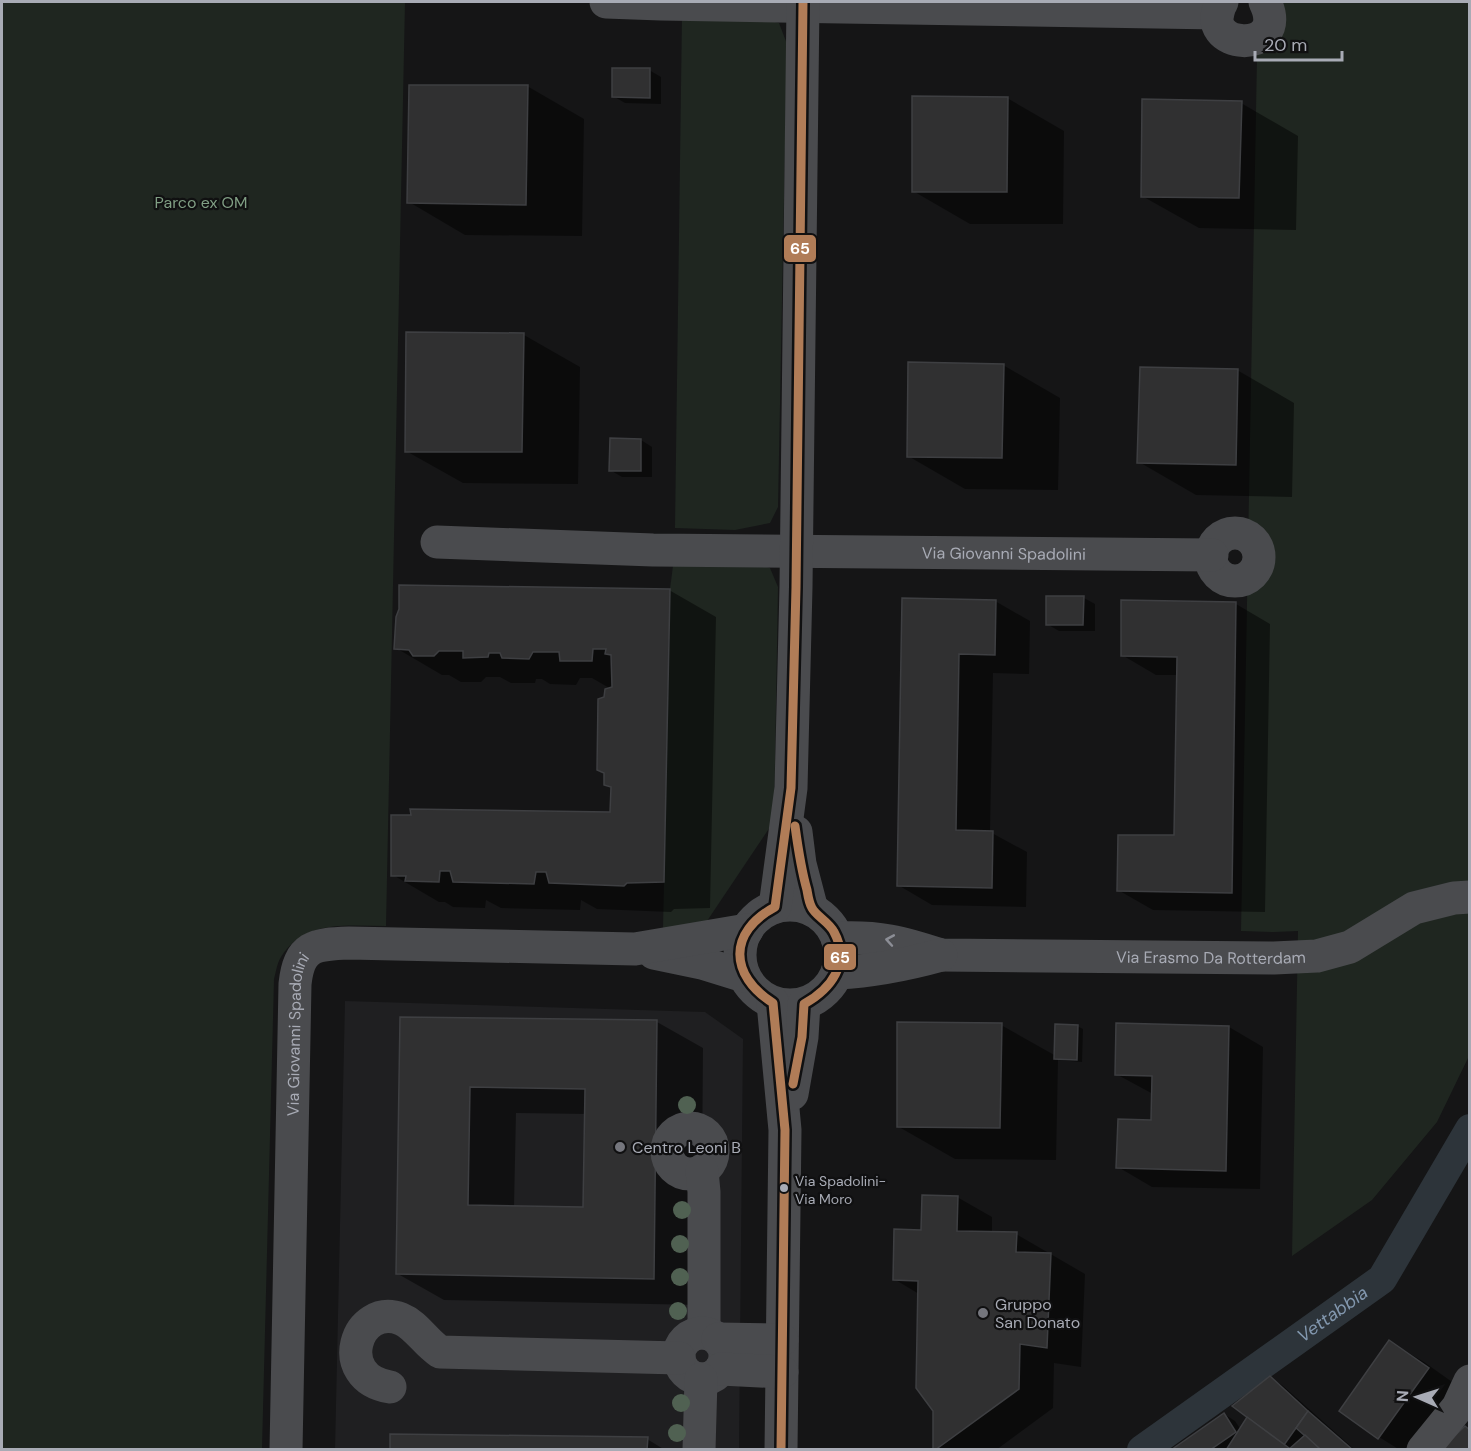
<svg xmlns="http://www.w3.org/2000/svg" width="1471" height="1451" viewBox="0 0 1471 1451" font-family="'DM Sans',sans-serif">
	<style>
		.built { fill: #1f1f21 }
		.green { fill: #1f2620 }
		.shadow { fill: #0007; fill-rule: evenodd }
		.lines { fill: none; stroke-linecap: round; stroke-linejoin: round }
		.canal { stroke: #2d343a; stroke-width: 30 }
		.building { fill: #303031; stroke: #3e3f42; stroke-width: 1.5; fill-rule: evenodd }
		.minor { stroke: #4a4b4e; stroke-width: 33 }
		.bus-1-casing { stroke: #101011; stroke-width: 14 }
		.bus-1 { stroke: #b07c57; stroke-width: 9 }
		.tree { fill: #506152 }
		.oneway { stroke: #8c8e96 }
		.poi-dot { fill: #75767d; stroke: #101011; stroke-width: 2 }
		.bus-dot { fill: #a8abb5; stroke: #101011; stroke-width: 2 }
		.labels { text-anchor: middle; stroke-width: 4.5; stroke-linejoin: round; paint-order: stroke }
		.bus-label { font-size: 14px; fill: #a8abb5; stroke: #101011; text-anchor: start }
		.park-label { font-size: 16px; fill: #809f84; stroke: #101011 }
		.street-label { font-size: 16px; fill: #a8abb5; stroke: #101011 }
		.poi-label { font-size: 16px; fill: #a8abb5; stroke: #101011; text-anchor: start }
		.water-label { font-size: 18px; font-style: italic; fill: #8297ae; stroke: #101011 }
		.line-badge { stroke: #101011; stroke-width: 2 }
		.badge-label { font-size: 16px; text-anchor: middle; font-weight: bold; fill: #fff }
	</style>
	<rect width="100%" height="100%" fill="#151516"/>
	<path class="built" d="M 345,1001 L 705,1012 L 743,1039 L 739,1449 L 335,1450 Z"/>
	<g class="green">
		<path d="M 2,2 L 405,2 L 386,926 C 347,926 305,919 281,957 C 277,963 276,972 274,979 L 262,1449 L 2,1450 Z"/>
		<path d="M 1258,2 L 1469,2 L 1469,1056 L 1437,1122 L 1372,1200 L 1292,1256 L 1298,931 L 1274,932 L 1241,931 Z"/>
		<path d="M 744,14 L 779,23 L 787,44 L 778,507 L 770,523 L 735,530 L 675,528 L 682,15 Z"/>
		<path d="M 735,557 L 770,568 L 778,587 L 774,821 L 703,927 L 663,929 L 670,589 L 674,558 Z"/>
	</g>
	<g class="shadow">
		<path d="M 649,70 L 661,77 L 661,104 L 625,103 L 613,96 Z"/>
		<path d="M 527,86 L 584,119 L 582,236 L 465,235 L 409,202 Z"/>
		<path d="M 1007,98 L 1064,131 L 1063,224 L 970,224 L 913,191 Z"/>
		<path d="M 1241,103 L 1298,136 L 1296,230 L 1199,228 L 1142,196 Z"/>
		<path d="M 524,335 L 580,367 L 578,484 L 463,483 L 406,451 Z"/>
		<path d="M 1003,365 L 1060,398 L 1058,490 L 965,489 L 908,456 Z"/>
		<path d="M 1237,370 L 1294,403 L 1292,497 L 1196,495 L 1139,462 Z"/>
		<path d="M 641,440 L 652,447 L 652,477 L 622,477 L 610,470 Z"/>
		<path d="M 669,590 L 716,617 L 710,908 L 674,909 L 671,912 L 597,909 L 581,900 L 580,910 L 501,908 L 486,900 L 485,908 L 453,907 L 445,902 L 439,902 L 393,875 L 612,814 L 612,788 L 605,784 L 605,698 L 611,689 L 592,678 L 580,678 L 576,685 L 550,684 L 542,679 L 536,679 L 535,683 L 511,683 L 500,677 L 486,677 L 481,682 L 461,682 L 449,675 L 442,675 L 396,648 Z"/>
		<path d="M 1084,598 L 1095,604 L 1095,631 L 1059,631 L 1047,624 Z"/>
		<path d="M 903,599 L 995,601 L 1030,621 L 1029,674 L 993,673 L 990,832 L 1027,852 L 1026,907 L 932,905 L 898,885 Z"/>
		<path d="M 1236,604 L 1270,624 L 1265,912 L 1153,910 L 1118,890 L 1175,837 L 1178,675 L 1156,675 L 1122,655 Z"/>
		<path d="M 402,1018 L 657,1022 L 703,1048 L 701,1305 L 444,1300 L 398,1274 ZM 516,1113 L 586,1114 L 584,1208 L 514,1207 Z"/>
		<path d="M 1001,1025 L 1056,1056 L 1077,1026 L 1083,1029 L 1082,1062 L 1058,1060 L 1056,1160 L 955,1159 L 899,1127 Z"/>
		<path d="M 1229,1027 L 1263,1047 L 1260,1189 L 1152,1187 L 1118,1167 L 1153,1121 L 1153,1094 L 1116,1074 Z"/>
		<path d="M 957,1197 L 992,1217 L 992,1233 L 1016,1234 L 1085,1274 L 1081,1367 L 1054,1363 L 1053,1408 L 996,1450 L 934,1450 L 934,1410 L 919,1294 L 894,1279 L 923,1232 Z"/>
		<path d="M 1390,1342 L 1424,1362 L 1462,1389 L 1419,1450 L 1400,1450 L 1379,1437 L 1341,1410 Z"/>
		<path d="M 1270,1378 L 1282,1385 L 1355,1450 L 1174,1450 L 1224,1414 L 1235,1421 L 1241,1430 Z"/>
		<path d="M 647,1439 L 665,1450 L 392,1450 Z"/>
	</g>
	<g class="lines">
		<path class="canal" id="s1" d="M 1142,1450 L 1382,1279 L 1470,1129"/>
	</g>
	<g class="building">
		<path d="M 612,68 L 650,68 L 650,98 L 612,97 Z"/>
		<path d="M 409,85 L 528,85 L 526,205 L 407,203 Z"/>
		<path d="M 912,96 L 1008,97 L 1007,192 L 912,192 Z"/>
		<path d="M 1142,99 L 1242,101 L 1239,198 L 1141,197 Z"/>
		<path d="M 406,332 L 524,333 L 522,452 L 405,452 Z"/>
		<path d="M 908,362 L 1004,364 L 1002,458 L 907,457 Z"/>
		<path d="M 1140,367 L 1238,369 L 1236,465 L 1137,463 Z"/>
		<path d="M 610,438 L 641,439 L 641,471 L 609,471 Z"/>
		<path d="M 399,585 L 670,589 L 664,882 L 627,883 L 624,886 L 549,883 L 546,872 L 536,872 L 534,884 L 453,882 L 450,871 L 440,871 L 439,882 L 405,881 L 406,876 L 391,876 L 391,815 L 411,815 L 410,809 L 610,812 L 611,787 L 604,785 L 604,773 L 597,770 L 598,699 L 604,697 L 605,689 L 612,687 L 611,655 L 605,654 L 606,649 L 593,649 L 592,661 L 560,661 L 559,652 L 533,652 L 529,659 L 502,658 L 500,653 L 489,653 L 488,657 L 463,658 L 463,651 L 439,651 L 434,656 L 413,656 L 409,650 L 394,649 L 396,617 L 399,609 Z"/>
		<path d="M 1046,596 L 1084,596 L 1083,625 L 1046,625 Z"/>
		<path d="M 902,598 L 996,600 L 995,655 L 959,654 L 956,830 L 993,831 L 992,888 L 897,886 Z"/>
		<path d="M 1121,600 L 1236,602 L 1232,893 L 1117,891 L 1118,835 L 1174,835 L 1177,657 L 1121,656 Z"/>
		<path d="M 400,1017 L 657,1020 L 654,1279 L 396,1274 ZM 470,1087 L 585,1089 L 583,1207 L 468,1205 Z"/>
		<path d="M 897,1022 L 1002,1023 L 1000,1128 L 897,1127 Z"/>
		<path d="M 1116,1023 L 1229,1026 L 1226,1171 L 1116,1168 L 1118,1119 L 1151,1120 L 1152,1076 L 1115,1075 Z"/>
		<path d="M 1055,1024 L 1078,1025 L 1077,1060 L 1054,1059 Z"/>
		<path d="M 922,1195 L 958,1196 L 957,1231 L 1017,1232 L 1016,1252 L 1051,1253 L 1047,1348 L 1020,1344 L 1019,1389 L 935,1450 L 933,1450 L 933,1411 L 916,1388 L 918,1281 L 893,1280 L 894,1229 L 921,1230 Z"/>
		<path d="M 1389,1340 L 1429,1368 L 1378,1439 L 1339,1411 Z"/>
		<path d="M 1270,1376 L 1308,1411 L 1284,1445 L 1232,1406 Z"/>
		<path d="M 1308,1411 L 1353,1450 L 1321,1450 L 1296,1428 Z"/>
		<path d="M 1224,1413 L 1236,1432 L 1210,1450 L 1171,1450 Z"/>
		<path d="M 1247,1417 L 1289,1448 L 1288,1450 L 1226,1450 Z"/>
		<path d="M 1465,1426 L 1470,1430 L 1470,1450 L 1440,1450 Z"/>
		<path d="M 390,1434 L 648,1437 L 647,1450 L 390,1450 Z"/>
		<path d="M 1305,1435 L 1321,1450 L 1288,1450 Z"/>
	</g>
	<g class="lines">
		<g class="minor">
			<path d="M 606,2 L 661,4 L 1218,13"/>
			<path d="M 1222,2 C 1194,51 1292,56 1265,2"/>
			<circle cx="1235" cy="557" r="24"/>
			<path id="s2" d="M 437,542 L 653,550 L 1212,555"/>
			<path d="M 796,832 L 800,864 L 812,910"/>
			<circle cx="790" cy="955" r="50"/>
			<path d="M 775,907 L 791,788 L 796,587 L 803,2"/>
			<path id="s3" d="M 837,938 C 878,936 902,942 941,955 L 1274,958 L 1317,956 L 1350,947 L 1414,908 L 1454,898 L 1470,897"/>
			<path d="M 654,953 L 702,963 L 744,976"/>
			<path d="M 837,973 C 874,971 905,965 941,955"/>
			<path d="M 773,1003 L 785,1130 L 781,1450"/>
			<path d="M 792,1094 L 802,1037 L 804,1004"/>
			<circle cx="690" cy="1151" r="23"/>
			<path d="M 702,1171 L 704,1192 L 704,1333"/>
			<circle cx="702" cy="1356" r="23"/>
			<path d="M 718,1339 L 782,1340"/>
			<path d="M 721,1369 L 782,1372"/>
			<path d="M 390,1387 C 332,1378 356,1302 401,1319 C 416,1325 425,1342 440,1352 L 679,1358"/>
			<path id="s4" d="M 286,1450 L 295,984 C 299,946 314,944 349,943 L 635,949 L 747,930"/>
			<path d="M 699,1450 L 701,1379"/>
			<path d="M 1423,1450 L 1458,1407 L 1470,1381"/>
		</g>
		<g class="bus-1-casing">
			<g id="bus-1">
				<path d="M 793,1084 L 802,1037 L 804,1004 C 831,989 851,963 834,932 C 829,922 816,916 812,908 C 809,903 808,896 807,890 C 801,869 798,848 795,826"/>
				<path d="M 781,1450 L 785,1130 L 773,1003 C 729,975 728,932 775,907 L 791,788 L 796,587 L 803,2"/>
			</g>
		</g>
		<use href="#bus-1" class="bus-1"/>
	</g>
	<g class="tree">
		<circle cx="687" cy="1105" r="9"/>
		<circle cx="682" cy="1210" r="9"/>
		<circle cx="680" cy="1244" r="9"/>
		<circle cx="680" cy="1277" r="9"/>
		<circle cx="678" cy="1311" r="9"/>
		<circle cx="681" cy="1403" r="9"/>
		<circle cx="677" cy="1433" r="9"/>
	</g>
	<defs><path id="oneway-chevron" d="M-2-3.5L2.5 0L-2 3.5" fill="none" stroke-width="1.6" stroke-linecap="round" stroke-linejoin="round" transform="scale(1.5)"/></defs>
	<use class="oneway" href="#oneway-chevron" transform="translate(890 940) rotate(-170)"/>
	<g class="poi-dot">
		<circle cx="620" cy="1147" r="6"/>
		<circle cx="983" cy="1313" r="6"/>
	</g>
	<circle class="bus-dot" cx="784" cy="1188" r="5"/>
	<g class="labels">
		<g class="bus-label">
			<text x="795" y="1186">Via Spadolini-<tspan x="795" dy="18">Via Moro</tspan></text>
		</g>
		<g class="park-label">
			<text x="201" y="208">Parco ex OM</text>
		</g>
		<g class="street-label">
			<text dy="6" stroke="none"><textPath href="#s2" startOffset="567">Via Giovanni Spadolini</textPath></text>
			<text dy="6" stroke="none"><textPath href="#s3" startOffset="376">Via Erasmo Da Rotterdam</textPath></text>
			<text dy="6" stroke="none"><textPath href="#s4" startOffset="416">Via Giovanni Spadolini</textPath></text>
		</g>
		<g class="poi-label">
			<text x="632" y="1153">Centro Leoni B</text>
			<text x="995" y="1310">Gruppo<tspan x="995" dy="18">San Donato</tspan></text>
		</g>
		<g class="water-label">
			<text dy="6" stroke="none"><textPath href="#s1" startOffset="234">Vettabbia</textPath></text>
		</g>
	</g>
	<g class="line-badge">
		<rect x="783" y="234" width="34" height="29" rx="6" fill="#b07c57"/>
		<rect x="823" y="943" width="34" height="28" rx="6" fill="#b07c57"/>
	</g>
	<g class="badge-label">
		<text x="800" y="254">65</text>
		<text x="840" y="963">65</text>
	</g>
	<rect width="1471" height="1451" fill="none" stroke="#a8abb5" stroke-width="6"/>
	<g transform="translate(1417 1397) rotate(273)" stroke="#101011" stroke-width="4.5" paint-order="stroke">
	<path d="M0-4.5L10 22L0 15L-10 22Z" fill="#a8abb5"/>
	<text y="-9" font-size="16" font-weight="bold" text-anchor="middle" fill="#a8abb5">N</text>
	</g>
	<path d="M1255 51v9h87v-9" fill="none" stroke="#a8abb5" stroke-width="3"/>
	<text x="1264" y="51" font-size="18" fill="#a8abb5" stroke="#101011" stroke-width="4.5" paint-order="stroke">20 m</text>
</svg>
